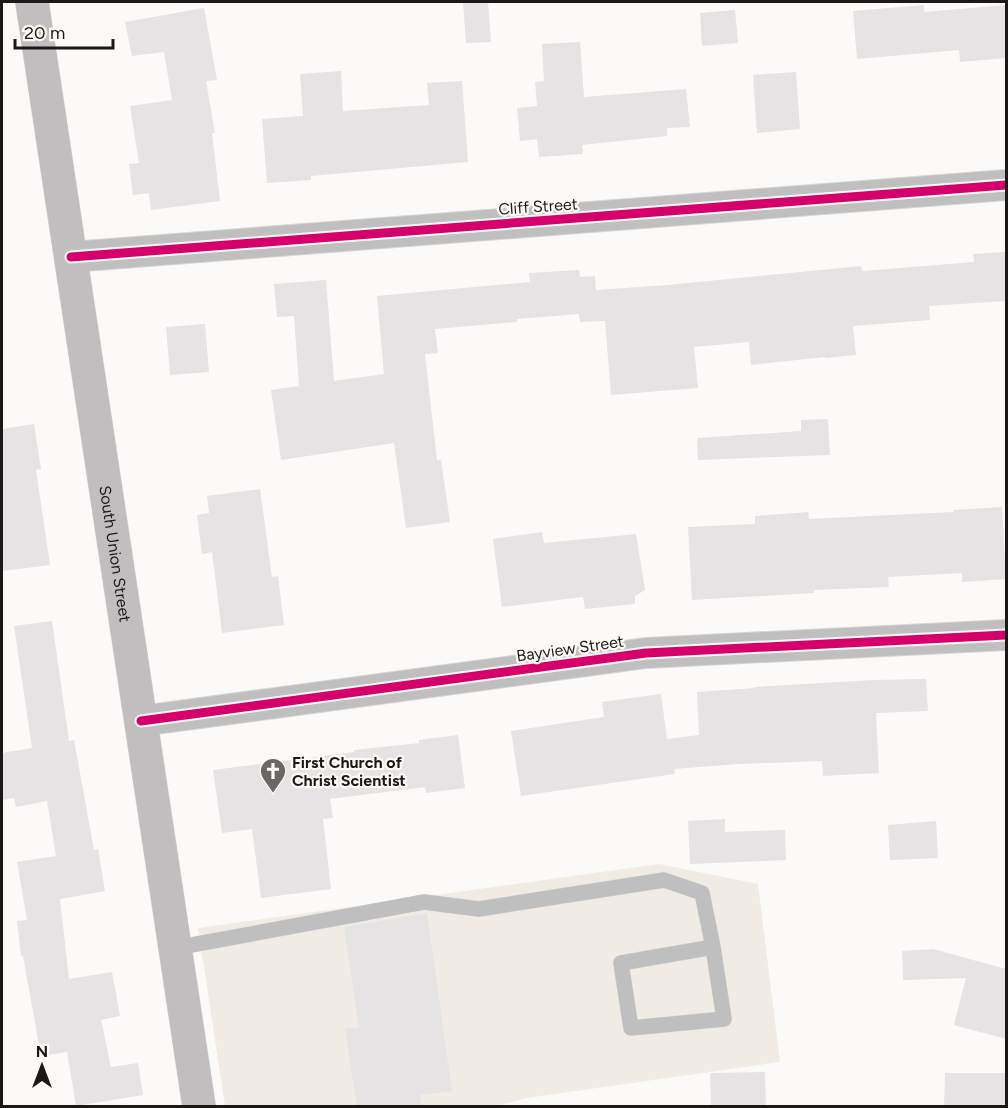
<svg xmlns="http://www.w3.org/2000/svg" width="1008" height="1108" viewBox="0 0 1008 1108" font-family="Figtree,sans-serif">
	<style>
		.built { fill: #f1ebe5 }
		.building { fill: #e5e3e3 }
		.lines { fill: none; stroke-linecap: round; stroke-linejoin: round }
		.lane-casing { stroke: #d7d6d5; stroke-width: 16 }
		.street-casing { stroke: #d7d6d5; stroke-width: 32 }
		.secondary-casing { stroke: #d7d6d5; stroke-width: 34 }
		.lane { stroke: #c0bfbf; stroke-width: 15 }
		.street { stroke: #c0bfbf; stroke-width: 30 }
		.secondary { stroke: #c0bebe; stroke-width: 33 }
		.cycleway-casing { stroke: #fefaf6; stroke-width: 13 }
		.cycleway { stroke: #d6006c; stroke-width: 9 }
		.labels { text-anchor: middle; stroke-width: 4.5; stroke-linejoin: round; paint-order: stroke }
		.street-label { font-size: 16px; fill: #1b1918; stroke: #fefaf6 }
		.poi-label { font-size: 16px; font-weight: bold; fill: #1b1918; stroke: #fefaf6; text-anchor: start }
	</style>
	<rect width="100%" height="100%" fill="#fcfaf8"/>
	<path class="built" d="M 659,864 L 758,884 L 780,1062 L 527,1098 L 497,1106 L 225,1106 L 198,928 Z"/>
	<g class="building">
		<path d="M 463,2 L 488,2 L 491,42 L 466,43 Z"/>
		<path d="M 924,5 L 924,12 L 1006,5 L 1006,58 L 960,62 L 959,50 L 857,59 L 853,11 Z"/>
		<path d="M 204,8 L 217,80 L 206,81 L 215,133 L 212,133 L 220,201 L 151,210 L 149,193 L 133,195 L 129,164 L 139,163 L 130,106 L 172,100 L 164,52 L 132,56 L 125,22 Z"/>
		<path d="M 735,10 L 738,43 L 702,46 L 700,13 Z"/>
		<path d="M 580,42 L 584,97 L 686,89 L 690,127 L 667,128 L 667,136 L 582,145 L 583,154 L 539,157 L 537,139 L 520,141 L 517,108 L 537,106 L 535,82 L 544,81 L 542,44 Z"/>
		<path d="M 341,71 L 343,111 L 429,105 L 427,83 L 462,81 L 468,162 L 311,176 L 311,180 L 267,183 L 262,119 L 303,116 L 300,74 Z"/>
		<path d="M 796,72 L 800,129 L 757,133 L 753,75 Z"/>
		<path d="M 1006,252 L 1006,301 L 929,306 L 930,320 L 853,326 L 856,355 L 825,358 L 825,357 L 751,365 L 749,342 L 694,347 L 698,388 L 611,395 L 605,321 L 580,322 L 579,314 L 517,319 L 517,322 L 435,329 L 438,353 L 425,354 L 437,460 L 441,460 L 450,522 L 406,528 L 394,443 L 281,460 L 271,390 L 299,386 L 294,316 L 277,317 L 274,284 L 326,280 L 334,381 L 384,374 L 377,296 L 530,282 L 529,273 L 579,270 L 580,277 L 595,276 L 596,290 L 668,285 L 861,266 L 862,271 L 974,262 L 973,254 Z"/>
		<path d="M 205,324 L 209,372 L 170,375 L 166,327 Z"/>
		<path d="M 828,419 L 830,455 L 698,460 L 697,438 L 801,431 L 801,420 Z"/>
		<path d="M 34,424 L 41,469 L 36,470 L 50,565 L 2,571 L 2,429 Z"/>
		<path d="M 260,489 L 272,577 L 278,576 L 284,625 L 222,633 L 212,552 L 202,554 L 197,515 L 209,513 L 207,496 Z"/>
		<path d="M 1002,507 L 1006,579 L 962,582 L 962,573 L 888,577 L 889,587 L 814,590 L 814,593 L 692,600 L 688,527 L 755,524 L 755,516 L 808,512 L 809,519 L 953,512 L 953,510 Z"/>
		<path d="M 542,532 L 544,543 L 636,534 L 645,590 L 635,596 L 635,604 L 585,609 L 583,597 L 502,607 L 493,539 Z"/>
		<path d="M 52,621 L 69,741 L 74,740 L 94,850 L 98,849 L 105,891 L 60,899 L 69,979 L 112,972 L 120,1016 L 101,1020 L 111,1067 L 138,1063 L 143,1095 L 76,1106 L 67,1052 L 41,1056 L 23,956 L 21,956 L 17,921 L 27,920 L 17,862 L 56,856 L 47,801 L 16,807 L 14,798 L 2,800 L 2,753 L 32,748 L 14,626 Z"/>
		<path d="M 926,679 L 928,711 L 876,713 L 879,773 L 823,776 L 822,761 L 738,764 L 674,769 L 675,774 L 521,796 L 511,731 L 604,717 L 602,702 L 661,694 L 667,739 L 699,735 L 697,692 L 755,688 L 755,687 L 874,680 Z"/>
		<path d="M 458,735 L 465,788 L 426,793 L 425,787 L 330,799 L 333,818 L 323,819 L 331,889 L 261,898 L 252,829 L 222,833 L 213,770 L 354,752 L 354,750 L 419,743 L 419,740 Z"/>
		<path d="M 725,819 L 725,832 L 785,830 L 786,860 L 690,864 L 688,821 Z"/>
		<path d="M 936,821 L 938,858 L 890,860 L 888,825 Z"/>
		<path d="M 427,913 L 452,1091 L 420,1095 L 421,1107 L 357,1107 L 345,1029 L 359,1027 L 344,927 Z"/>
		<path d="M 933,949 L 1006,969 L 1006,1039 L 954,1025 L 966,978 L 903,980 L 902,951 Z"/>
		<path d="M 765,1072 L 766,1107 L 711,1107 L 710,1073 Z"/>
		<path d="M 945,1073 L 1006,1073 L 1006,1107 L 944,1107 Z"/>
	</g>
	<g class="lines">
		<g class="lane-casing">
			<path id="lane" d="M 175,948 L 424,902 L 479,909 L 664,880 L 702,893 L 713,947 L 724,1019 L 631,1028 L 621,963 L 713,947"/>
		</g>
		<g class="street-casing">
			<g id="street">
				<path d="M 71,257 L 1006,185"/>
				<path d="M 141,721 L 646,653 L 1006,635"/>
			</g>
		</g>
		<g class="secondary-casing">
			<g id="secondary">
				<path id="s1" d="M 32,2 L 199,1106"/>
			</g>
		</g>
		<use href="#lane" class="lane"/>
		<use href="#street" class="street"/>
		<use href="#secondary" class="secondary"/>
		<g class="cycleway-casing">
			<g id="cycleway">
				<path d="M 71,257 L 1006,185"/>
				<path d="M 141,721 L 646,653 L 1006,635"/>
			</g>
		</g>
		<use href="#cycleway" class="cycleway"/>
	</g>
	<defs>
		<g id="church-pin" transform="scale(1.35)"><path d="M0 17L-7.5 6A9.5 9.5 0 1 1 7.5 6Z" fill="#6a6866" stroke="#fefaf6"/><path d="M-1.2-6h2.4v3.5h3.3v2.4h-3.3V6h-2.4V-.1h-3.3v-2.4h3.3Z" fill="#fff"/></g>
	</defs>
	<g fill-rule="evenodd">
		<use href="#church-pin" x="273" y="771"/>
	</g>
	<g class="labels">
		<g class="street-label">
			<text transform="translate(538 206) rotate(-4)" y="6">Cliff Street</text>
			<text dy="6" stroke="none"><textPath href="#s1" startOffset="558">South Union Street</textPath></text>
			<text transform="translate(570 648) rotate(-8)" y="6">Bayview Street</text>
		</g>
		<g class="poi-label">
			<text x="292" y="768">First Church of<tspan x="292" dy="18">Christ Scientist</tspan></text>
		</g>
	</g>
	<rect width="1008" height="1108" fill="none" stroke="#1b1918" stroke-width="6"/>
	<g transform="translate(42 1066)" stroke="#fefaf6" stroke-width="4.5" paint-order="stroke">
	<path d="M0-4.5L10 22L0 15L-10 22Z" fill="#1b1918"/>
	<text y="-9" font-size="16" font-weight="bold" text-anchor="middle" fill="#1b1918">N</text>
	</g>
	<path d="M15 39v9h98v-9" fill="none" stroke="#1b1918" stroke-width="3"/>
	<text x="24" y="39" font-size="18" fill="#1b1918" stroke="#fefaf6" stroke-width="4.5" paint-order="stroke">20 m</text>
</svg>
